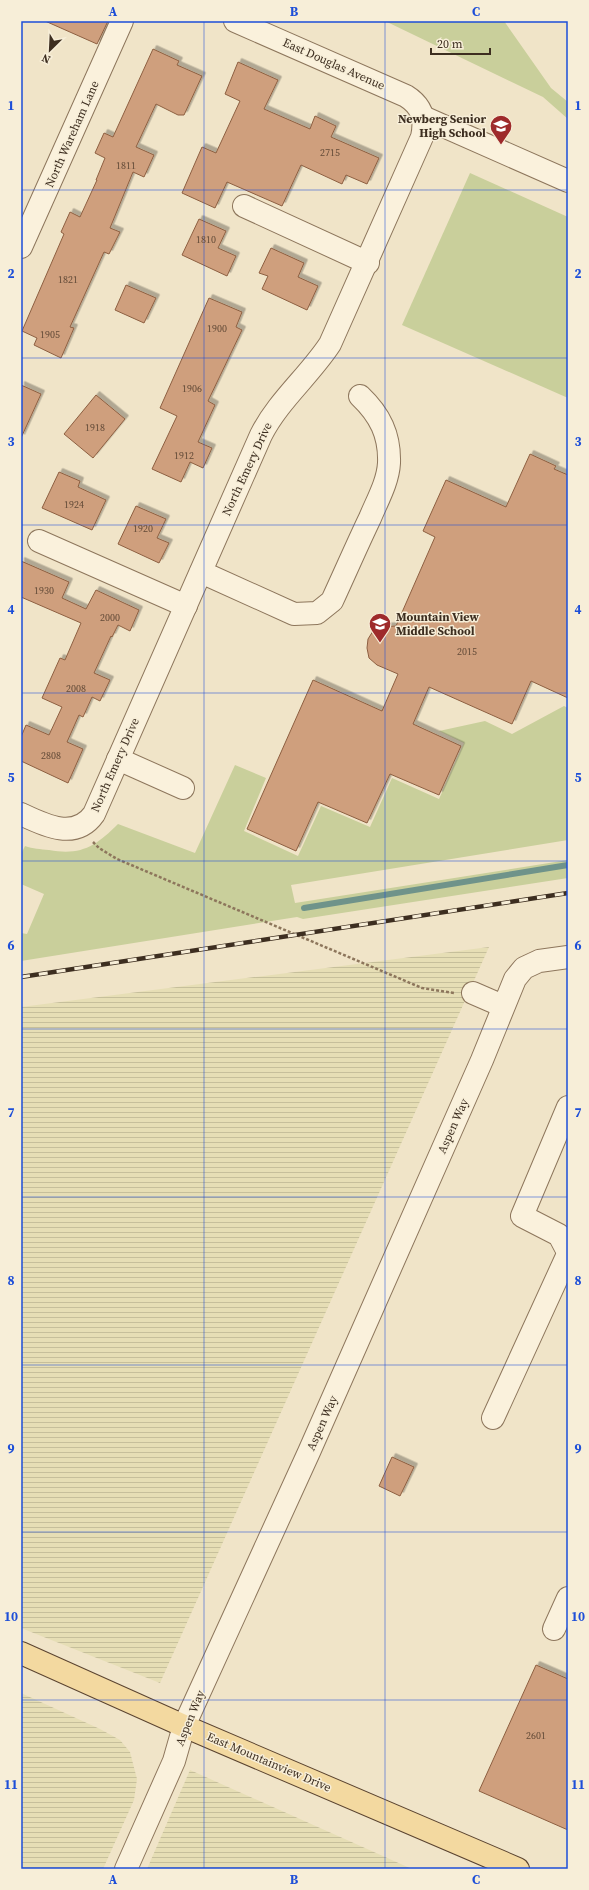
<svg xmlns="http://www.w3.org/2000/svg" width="589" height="1890" viewBox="0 0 589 1890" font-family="'Source Serif 4',serif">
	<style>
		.farmland { fill: url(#farmland-rules) }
		.grass { fill: #c9cf9b }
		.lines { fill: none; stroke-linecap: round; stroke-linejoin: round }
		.stream { stroke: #6f938a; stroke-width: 6 }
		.building { fill: #cf9f7d; stroke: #8d5f41; filter: url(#shadow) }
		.minor-casing { stroke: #8d765c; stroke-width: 24 }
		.major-casing { stroke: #5b4430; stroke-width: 24 }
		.path { stroke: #8d765c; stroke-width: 2.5; stroke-dasharray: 3 2; stroke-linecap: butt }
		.minor { stroke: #faf1dc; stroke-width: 22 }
		.major { stroke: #f3d9a0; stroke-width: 22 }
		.rail-casing { stroke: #3d2e20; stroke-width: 4.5 }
		.rail { stroke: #f7eed8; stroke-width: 3; stroke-dasharray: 9; stroke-linecap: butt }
		.grid { fill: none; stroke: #1d4ed8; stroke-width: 1; stroke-opacity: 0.55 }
		.labels { text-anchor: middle; stroke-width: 3; stroke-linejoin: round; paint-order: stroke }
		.number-label { font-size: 10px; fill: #624a37 }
		.street-label { font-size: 12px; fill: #3d2e20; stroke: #f7eed8 }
		.poi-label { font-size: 12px; font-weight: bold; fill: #3d2e20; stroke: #f7eed8; text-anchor: end }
		.neatline { fill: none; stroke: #1d4ed8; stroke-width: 1.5 }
		.grid-label { font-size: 13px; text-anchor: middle; font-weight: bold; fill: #1d4ed8 }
	</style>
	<defs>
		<pattern id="farmland-rules" width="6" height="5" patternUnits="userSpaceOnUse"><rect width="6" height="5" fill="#e6deb5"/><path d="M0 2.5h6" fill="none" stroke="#c6bf9b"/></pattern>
		<filter id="shadow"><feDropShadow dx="3.5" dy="-3.5" stdDeviation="0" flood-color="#0004"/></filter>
	</defs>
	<rect width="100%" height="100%" fill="#f0e4c8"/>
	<g class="farmland">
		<path d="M 489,947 L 160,1683 L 21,1628 L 21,1007 Z"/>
		<path d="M 21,1693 L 100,1729 L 120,1740 L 130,1752 L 137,1779 L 134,1800 L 103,1869 L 21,1869 Z"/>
		<path d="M 190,1770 L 412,1869 L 147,1869 Z"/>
	</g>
	<g class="grass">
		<path d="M 385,21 L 504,21 L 551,88 L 568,102 L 568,119 L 543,97 Z"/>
		<path d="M 470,173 L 568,217 L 568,398 L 402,325 Z"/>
		<path d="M 564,706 L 568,708 L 568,840 L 291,885 L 295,903 L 568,860 L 568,878 L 303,919 L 297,917 L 21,961 L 21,933 L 27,934 L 44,894 L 21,884 L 21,854 L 25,846 C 33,849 40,849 49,850 C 81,856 96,846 118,824 L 195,853 L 235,765 L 266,778 L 244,831 L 298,856 L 321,806 L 370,827 L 392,778 L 439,799 L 464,743 L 439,731 L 485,721 L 512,734 Z"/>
	</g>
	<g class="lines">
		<path class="stream" d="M 304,908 L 568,865"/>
	</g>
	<g class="building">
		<path d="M 45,21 L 108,21 L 97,44 Z"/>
		<path d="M 153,49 L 179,61 L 177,65 L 202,76 L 184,115 L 178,115 L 156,104 L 136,147 L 154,155 L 144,177 L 133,172 L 110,228 L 120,232 L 109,254 L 104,252 L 70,327 L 74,328 L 61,358 L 34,345 L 37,338 L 22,331 L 64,234 L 61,232 L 70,212 L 80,217 L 97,180 L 96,180 L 105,158 L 95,153 L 104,133 L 113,137 Z"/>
		<path d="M 238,62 L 278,80 L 264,109 L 310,129 L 315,116 L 336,126 L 331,137 L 379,158 L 367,184 L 346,175 L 342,184 L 301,165 L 282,206 L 227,182 L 215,208 L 182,193 L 202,147 L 216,153 L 240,101 L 225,94 Z"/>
		<path d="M 199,219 L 226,231 L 218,248 L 236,256 L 227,276 L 182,255 Z"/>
		<path d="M 271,248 L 304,263 L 298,277 L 318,286 L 307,310 L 262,289 L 268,276 L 259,273 Z"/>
		<path d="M 126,285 L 156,298 L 144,323 L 115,310 Z"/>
		<path d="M 209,298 L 242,312 L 236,327 L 242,330 L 208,401 L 215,405 L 198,442 L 212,448 L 203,468 L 190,462 L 181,482 L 152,469 L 177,416 L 160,408 Z"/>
		<path d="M 21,385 L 41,394 L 21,438 Z"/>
		<path d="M 96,395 L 125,419 L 93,458 L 64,434 Z"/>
		<path d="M 530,454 L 556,466 L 554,469 L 568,475 L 568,698 L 531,681 L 512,724 L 429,687 L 413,724 L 461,746 L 439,795 L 390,774 L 367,823 L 318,802 L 296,851 L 247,829 L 313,680 L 382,711 L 398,674 L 377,665 L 369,658 L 367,648 L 368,639 L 373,631 L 379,627 L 396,626 L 435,537 L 423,531 L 446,480 L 506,507 Z"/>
		<path d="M 59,472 L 80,481 L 78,487 L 106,500 L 92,530 L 42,508 Z"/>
		<path d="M 136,506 L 166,519 L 157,538 L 169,543 L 159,563 L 118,544 Z"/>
		<path d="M 21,561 L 69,582 L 62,598 L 86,609 L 96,590 L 139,610 L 130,631 L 118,625 L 112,637 L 111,636 L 94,673 L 110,680 L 100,701 L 92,697 L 83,717 L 79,715 L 67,742 L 83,749 L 68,783 L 21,761 L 21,737 L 26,725 L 49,735 L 62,707 L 42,698 L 60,658 L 65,660 L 81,623 L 21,597 Z"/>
		<path d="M 392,1457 L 414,1467 L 400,1496 L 379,1486 Z"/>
		<path d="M 536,1665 L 568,1679 L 568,1830 L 479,1791 Z"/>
	</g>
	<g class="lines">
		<g class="minor-casing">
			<g id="minor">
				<path d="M 423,117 L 568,181"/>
				<path d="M 244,206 L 368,263"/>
				<path d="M 21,247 L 122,21"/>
				<path d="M 39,541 L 186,606"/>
				<path d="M 201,572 L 294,614 L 317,613 L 332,601 C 345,573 357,545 370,518 C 377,501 388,482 389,463 C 390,435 380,415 360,396"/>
				<path d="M 118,759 L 183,788"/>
				<path d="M 21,814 C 44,825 75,841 94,814 L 261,435 C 278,401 309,376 330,344 L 422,137 C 426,119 422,106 406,96 L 235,21"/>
				<path d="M 473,993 L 503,1006"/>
				<path d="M 568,1107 L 522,1216 L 559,1235 L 568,1252"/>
				<path d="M 493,1418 L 568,1254"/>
				<path d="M 554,1629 L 568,1598"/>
				<path d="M 126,1869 L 174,1761 L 184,1726 L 309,1452 L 482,1060 L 515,979 L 524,968 L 539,961 L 568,957"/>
			</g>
		</g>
		<g class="major-casing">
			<path id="major" d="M 21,1653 L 184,1726 L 518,1869"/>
		</g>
		<path class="path" d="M 93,842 L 99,848 L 117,859 L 422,988 L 454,993"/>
		<use href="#minor" class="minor"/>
		<use href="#major" class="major"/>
		<g class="rail-casing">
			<path id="rail" d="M 21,977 L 568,893"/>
		</g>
		<use href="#rail" class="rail"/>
	</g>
	<path class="grid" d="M 204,21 L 204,1869M 385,21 L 385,1869M 21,190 L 568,190M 21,358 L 568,358M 21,525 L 568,525M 21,693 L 568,693M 21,861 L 568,861M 21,1029 L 568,1029M 21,1197 L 568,1197M 21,1365 L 568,1365M 21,1532 L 568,1532M 21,1700 L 568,1700"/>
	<defs>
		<g id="school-pin" transform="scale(1.15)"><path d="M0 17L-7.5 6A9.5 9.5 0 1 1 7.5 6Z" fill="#9e2a2b" stroke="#f7eed8"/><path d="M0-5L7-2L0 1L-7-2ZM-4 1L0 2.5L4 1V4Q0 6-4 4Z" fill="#fff"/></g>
	</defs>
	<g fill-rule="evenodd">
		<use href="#school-pin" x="501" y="126"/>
		<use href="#school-pin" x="380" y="624"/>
	</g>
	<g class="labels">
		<g class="number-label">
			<text x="330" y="156">2715</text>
			<text x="126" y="169">1811</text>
			<text x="206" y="243">1810</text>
			<text x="68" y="283">1821</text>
			<text x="217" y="332">1900</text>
			<text x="50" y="338">1905</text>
			<text x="192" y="392">1906</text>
			<text x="95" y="431">1918</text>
			<text x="184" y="459">1912</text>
			<text x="74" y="508">1924</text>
			<text x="143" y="532">1920</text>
			<text x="44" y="594">1930</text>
			<text x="110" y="621">2000</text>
			<text x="467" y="655">2015</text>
			<text x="76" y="692">2008</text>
			<text x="51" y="759">2808</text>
			<text x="536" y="1739">2601</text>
		</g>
		<g class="street-label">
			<text transform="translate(334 64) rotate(24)" y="4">East Douglas Avenue</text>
			<text transform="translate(72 134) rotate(-66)" y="4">North Wareham Lane</text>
			<text transform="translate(247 469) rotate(-65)" y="4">North Emery Drive</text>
			<text transform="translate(115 765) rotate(-66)" y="4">North Emery Drive</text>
			<text transform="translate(453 1126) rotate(-66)" y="4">Aspen Way</text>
			<text transform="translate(322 1423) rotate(-66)" y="4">Aspen Way</text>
			<text transform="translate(190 1718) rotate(-68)" y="4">Aspen Way</text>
			<text transform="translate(269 1762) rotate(23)" y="4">East Mountainview Drive</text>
		</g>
		<g class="poi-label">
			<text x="486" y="123">Newberg Senior<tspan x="486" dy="14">High School</tspan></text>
			<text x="396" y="621" text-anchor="start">Mountain View<tspan x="396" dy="14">Middle School</tspan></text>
		</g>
	</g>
	<rect width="589" height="1890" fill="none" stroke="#f7eed8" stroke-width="44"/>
	<g transform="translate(50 50) rotate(204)" stroke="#f7eed8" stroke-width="3" paint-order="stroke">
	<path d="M0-3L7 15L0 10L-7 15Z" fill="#3d2e20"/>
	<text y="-6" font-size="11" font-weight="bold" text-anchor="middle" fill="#3d2e20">N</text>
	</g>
	<path d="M431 48v6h59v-6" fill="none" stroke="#3d2e20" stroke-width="2"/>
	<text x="437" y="48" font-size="12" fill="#3d2e20" stroke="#f7eed8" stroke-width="3" paint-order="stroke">20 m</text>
	<rect x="22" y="22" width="545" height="1846" class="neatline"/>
	<g class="grid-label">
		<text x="113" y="16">A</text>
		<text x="294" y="16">B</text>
		<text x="476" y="16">C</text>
		<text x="11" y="110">1</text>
		<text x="578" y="110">1</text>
		<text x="11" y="278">2</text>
		<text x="578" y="278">2</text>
		<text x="11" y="446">3</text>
		<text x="578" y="446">3</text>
		<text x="11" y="614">4</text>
		<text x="578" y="614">4</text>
		<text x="11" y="782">5</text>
		<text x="578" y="782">5</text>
		<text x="11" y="950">6</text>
		<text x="578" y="950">6</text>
		<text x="11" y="1117">7</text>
		<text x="578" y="1117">7</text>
		<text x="11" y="1285">8</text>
		<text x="578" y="1285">8</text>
		<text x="11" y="1453">9</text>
		<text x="578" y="1453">9</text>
		<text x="11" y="1621">10</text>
		<text x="578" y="1621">10</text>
		<text x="11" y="1789">11</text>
		<text x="578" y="1789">11</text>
		<text x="113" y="1884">A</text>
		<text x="294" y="1884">B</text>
		<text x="476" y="1884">C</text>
	</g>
</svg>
